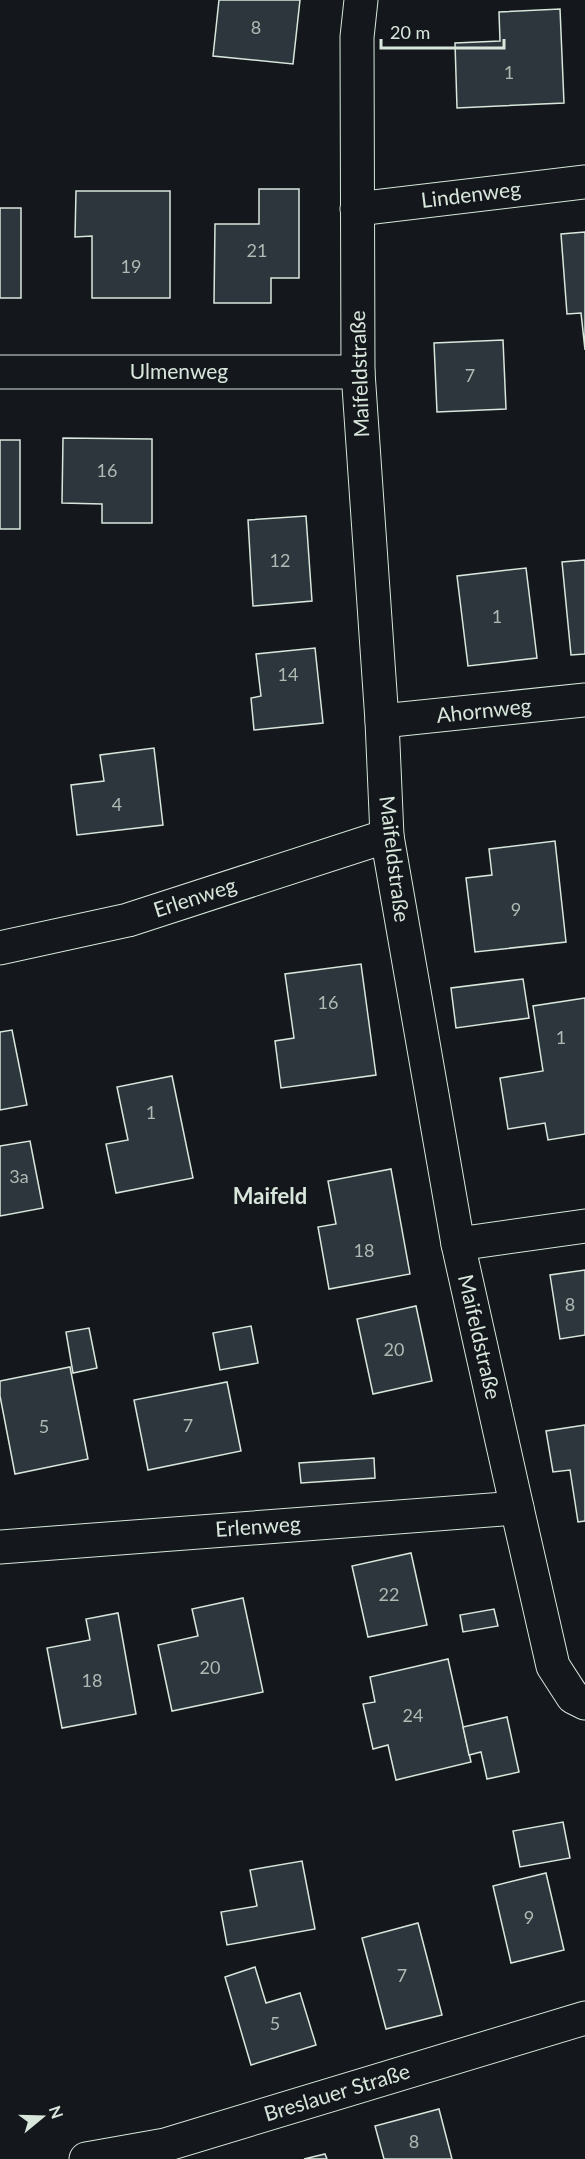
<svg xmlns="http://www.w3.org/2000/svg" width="585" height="2159" viewBox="0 0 585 2159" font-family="Lato,sans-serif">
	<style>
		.building { fill: #2c363c; stroke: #d8e6dc; stroke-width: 1.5 }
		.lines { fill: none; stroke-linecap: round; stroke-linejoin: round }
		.minor-casing { stroke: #d8e6dc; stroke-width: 35 }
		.minor { stroke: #14181c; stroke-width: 33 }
		.labels { text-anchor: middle; stroke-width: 4.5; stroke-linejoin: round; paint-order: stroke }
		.number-label { font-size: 18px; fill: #adbab4 }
		.street-label { font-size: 21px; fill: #d8e6dc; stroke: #14181c }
		.neighbourhood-label { font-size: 22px; font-weight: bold; fill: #d8e6dc; stroke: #14181c }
	</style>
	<rect width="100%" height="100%" fill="#14181c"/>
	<g class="building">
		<path d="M 219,0 L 300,0 L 293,64 L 213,56 Z"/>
		<path d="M 560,9 L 564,103 L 457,108 L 455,43 L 500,41 L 499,12 Z"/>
		<path d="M 259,189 L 299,189 L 299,278 L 271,278 L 271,303 L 214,303 L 215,224 L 259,224 Z"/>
		<path d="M 76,191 L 170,191 L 170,298 L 92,298 L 92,236 L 75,237 Z"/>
		<rect x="0" y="208" width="21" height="90"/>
		<path d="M 585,232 L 585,350 L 581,313 L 567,314 L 561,234 Z"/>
		<path d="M 503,340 L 506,409 L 437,412 L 434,343 Z"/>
		<path d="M 63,438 L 152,439 L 152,523 L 102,523 L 102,504 L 62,503 Z"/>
		<rect x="0" y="440" width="20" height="89"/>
		<path d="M 306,516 L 312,601 L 253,606 L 248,520 Z"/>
		<path d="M 585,560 L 585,654 L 571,655 L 562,562 Z"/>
		<path d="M 526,568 L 537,658 L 468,666 L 457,576 Z"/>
		<path d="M 315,648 L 323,723 L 254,730 L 251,698 L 261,696 L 256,654 Z"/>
		<path d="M 154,748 L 163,825 L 77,835 L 71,785 L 104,781 L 100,755 Z"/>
		<path d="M 555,841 L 566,942 L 475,952 L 466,878 L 492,875 L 489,849 Z"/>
		<path d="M 361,964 L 376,1075 L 281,1088 L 275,1041 L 294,1038 L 285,974 Z"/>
		<path d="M 523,979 L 529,1018 L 456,1028 L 451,988 Z"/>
		<path d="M 585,998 L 585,1134 L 548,1140 L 545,1123 L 508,1129 L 500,1078 L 543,1071 L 533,1006 Z"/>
		<path d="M 12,1030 L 27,1105 L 0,1110 L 0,1032 Z"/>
		<path d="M 172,1076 L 193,1178 L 116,1193 L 106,1144 L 128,1140 L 117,1087 Z"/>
		<path d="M 30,1141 L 43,1208 L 0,1216 L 0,1146 Z"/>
		<path d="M 391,1169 L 410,1274 L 329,1289 L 318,1227 L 336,1224 L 328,1181 Z"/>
		<path d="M 585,1270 L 585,1335 L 560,1339 L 550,1275 Z"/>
		<path d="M 416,1306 L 432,1381 L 373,1394 L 357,1319 Z"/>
		<path d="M 251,1326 L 258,1363 L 220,1370 L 213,1333 Z"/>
		<path d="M 89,1328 L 97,1368 L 73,1373 L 66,1332 Z"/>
		<path d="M 70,1367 L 88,1459 L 15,1474 L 0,1396 L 0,1381 Z"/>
		<path d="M 227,1382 L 241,1451 L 148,1470 L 134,1400 Z"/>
		<path d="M 585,1425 L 585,1521 L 578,1522 L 570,1470 L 553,1472 L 546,1431 Z"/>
		<path d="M 374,1458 L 375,1478 L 301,1483 L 299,1463 Z"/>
		<path d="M 411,1553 L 427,1625 L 368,1637 L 352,1566 Z"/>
		<path d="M 243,1598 L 263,1692 L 172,1711 L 158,1645 L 198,1636 L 192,1609 Z"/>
		<path d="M 494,1609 L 498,1626 L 463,1632 L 460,1615 Z"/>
		<path d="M 118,1613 L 136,1714 L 62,1728 L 47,1648 L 90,1640 L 86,1619 Z"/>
		<path d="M 448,1659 L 471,1762 L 396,1780 L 388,1745 L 373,1749 L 363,1704 L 375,1702 L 370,1677 Z"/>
		<path d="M 507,1717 L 519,1772 L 487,1779 L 481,1752 L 469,1755 L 463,1727 Z"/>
		<path d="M 563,1822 L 570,1858 L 520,1867 L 513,1831 Z"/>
		<path d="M 302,1861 L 315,1929 L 227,1945 L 221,1912 L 257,1906 L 250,1870 Z"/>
		<path d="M 546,1873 L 564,1950 L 511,1963 L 493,1886 Z"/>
		<path d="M 418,1923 L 442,2015 L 386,2029 L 362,1938 Z"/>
		<path d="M 255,1967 L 266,2003 L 300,1993 L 316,2045 L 251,2065 L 225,1977 Z"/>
		<path d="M 439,2109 L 452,2159 L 384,2159 L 375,2126 Z"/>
		<path d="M 325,2154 L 327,2159 L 304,2159 Z"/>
	</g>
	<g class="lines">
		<g class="minor-casing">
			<g id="minor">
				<path d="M 361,0 L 357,37 L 358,372 L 382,721 L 387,836 L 458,1244 L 517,1508 L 553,1666 L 573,1697 L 585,1703"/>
				<path d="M 357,209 L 585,182"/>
				<path d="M 0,372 L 358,372"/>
				<path d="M 382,721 L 585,700"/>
				<path d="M 0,948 L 128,920 L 387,836"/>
				<path d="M 458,1244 L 585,1226"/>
				<path d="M 0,1547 L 517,1508"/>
				<path d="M 86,2159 L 165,2145 L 585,2018"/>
			</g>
		</g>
		<use href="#minor" class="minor"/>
	</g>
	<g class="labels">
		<g class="number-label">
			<text x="256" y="34">8</text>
			<text x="509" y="79">1</text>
			<text x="257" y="257">21</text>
			<text x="131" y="273">19</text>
			<text x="470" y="382">7</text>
			<text x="107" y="477">16</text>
			<text x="280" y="567">12</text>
			<text x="497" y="623">1</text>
			<text x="288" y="681">14</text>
			<text x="117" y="811">4</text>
			<text x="516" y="916">9</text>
			<text x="328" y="1009">16</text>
			<text x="561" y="1044">1</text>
			<text x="151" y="1119">1</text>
			<text x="19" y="1183">3a</text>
			<text x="364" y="1257">18</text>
			<text x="570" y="1311">8</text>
			<text x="394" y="1356">20</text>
			<text x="188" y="1432">7</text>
			<text x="44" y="1433">5</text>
			<text x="389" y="1601">22</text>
			<text x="210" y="1674">20</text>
			<text x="92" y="1687">18</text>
			<text x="413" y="1722">24</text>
			<text x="529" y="1924">9</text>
			<text x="402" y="1982">7</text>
			<text x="275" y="2030">5</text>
			<text x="414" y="2148">8</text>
		</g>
		<g class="street-label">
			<text transform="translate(471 195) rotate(-7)" y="7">Lindenweg</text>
			<text x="179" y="379">Ulmenweg</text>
			<text transform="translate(360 374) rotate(-92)" y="7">Maifeldstraße</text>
			<text transform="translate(484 711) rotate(-6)" y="7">Ahornweg</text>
			<text transform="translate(394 859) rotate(83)" y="7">Maifeldstraße</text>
			<text transform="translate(195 898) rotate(-18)" y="7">Erlenweg</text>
			<text transform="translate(479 1337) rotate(77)" y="7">Maifeldstraße</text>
			<text transform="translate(258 1527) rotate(-4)" y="7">Erlenweg</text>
			<text transform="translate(337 2093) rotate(-17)" y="7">Breslauer Straße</text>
		</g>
		<g class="neighbourhood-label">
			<text x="270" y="1204">Maifeld</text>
		</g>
	</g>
	<g transform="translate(42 2117) rotate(71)" stroke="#14181c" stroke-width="4.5" paint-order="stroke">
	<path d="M0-4.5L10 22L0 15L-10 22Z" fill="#d8e6dc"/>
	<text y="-9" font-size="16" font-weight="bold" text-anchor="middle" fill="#d8e6dc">N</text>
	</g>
	<path d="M381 39v9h123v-9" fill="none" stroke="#d8e6dc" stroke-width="3"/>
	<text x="390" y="39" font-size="18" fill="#d8e6dc" stroke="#14181c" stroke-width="4.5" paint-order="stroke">20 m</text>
</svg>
